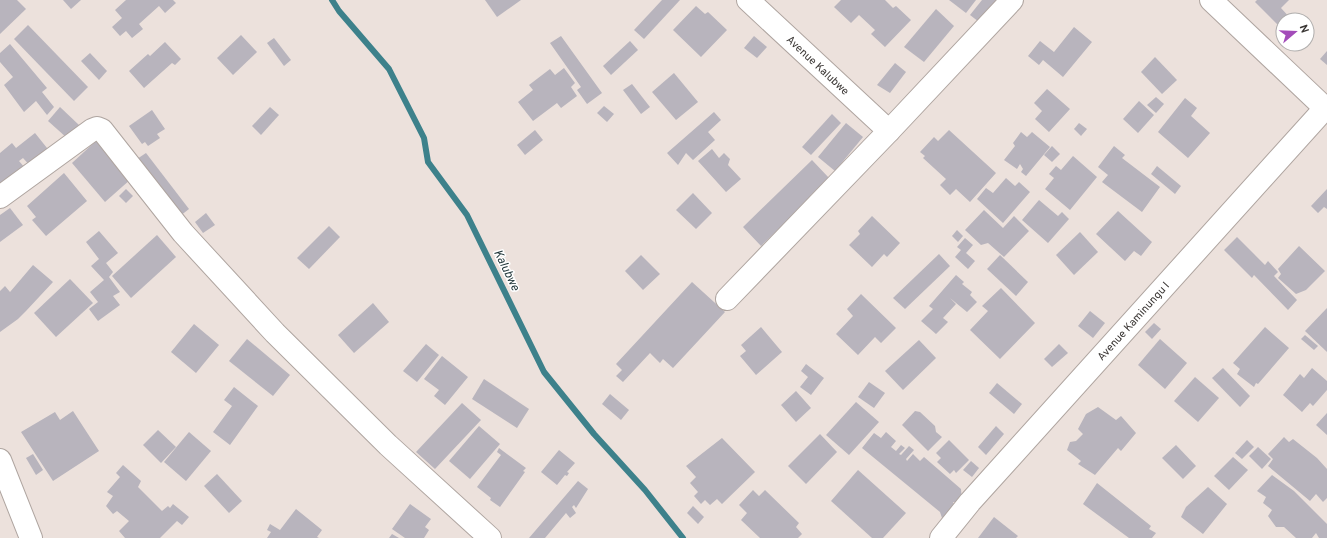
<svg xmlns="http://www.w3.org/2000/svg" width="1327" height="538" viewBox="0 0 1327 538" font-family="Overpass,sans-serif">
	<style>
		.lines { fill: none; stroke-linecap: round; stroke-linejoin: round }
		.stream { stroke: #3d818b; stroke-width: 6 }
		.building { fill: #b8b4bd }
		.minor-casing { stroke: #afa5a0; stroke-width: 24 }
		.minor { stroke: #fff; stroke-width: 22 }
		.labels { text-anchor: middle; stroke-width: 3; stroke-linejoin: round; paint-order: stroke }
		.street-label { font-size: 11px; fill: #393533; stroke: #fff }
		.water-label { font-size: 12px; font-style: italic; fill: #1d3337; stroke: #fff }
	</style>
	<rect width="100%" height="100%" fill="#ece1dc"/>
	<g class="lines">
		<path class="stream" d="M 332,0 L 339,11 L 389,69 L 424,138 L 428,162 L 467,215 L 544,372 L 594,434 L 645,490 L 683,538"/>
	</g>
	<g class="building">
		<path d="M 0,0 L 17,0 L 26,9 L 0,34 Z"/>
		<path d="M 63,0 L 81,0 L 71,9 Z"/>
		<path d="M 126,0 L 173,0 L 176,3 L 165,13 L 159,6 L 139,24 L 143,29 L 132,38 L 126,31 L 120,36 L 112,27 L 122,18 L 115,10 Z"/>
		<path d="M 485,0 L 521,0 L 497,17 Z"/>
		<path d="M 662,0 L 680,0 L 644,39 L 634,30 Z"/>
		<path d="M 841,0 L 885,0 L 893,8 L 896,6 L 911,20 L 885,47 L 871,34 L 875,30 L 859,15 L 851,23 L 834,7 Z"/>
		<path d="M 949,0 L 976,0 L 966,13 Z"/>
		<path d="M 982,0 L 996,0 L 1000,3 L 983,25 L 970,15 Z"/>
		<path d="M 1257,0 L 1289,0 L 1281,8 L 1292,20 L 1283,20 L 1283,30 L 1255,2 Z"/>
		<path d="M 696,6 L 705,14 L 708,12 L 727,30 L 701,57 L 673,30 Z"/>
		<path d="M 936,9 L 954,26 L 924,62 L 904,47 Z"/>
		<path d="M 28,25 L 88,87 L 74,101 L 14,39 Z"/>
		<path d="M 1074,27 L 1092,42 L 1063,77 L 1043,60 L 1039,65 L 1028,56 L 1040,41 L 1054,52 Z"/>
		<path d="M 241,35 L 257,52 L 233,75 L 217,58 Z"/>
		<path d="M 561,36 L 602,93 L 587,104 L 577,90 L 581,87 L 550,43 Z"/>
		<path d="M 754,36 L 767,47 L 757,58 L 744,48 Z"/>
		<path d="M 274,38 L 291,60 L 284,66 L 267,43 Z"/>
		<path d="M 630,41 L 638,50 L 611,75 L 603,66 Z"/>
		<path d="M 165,42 L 181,59 L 175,65 L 172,63 L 144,88 L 129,71 L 148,54 L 150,56 Z"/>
		<path d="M 10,44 L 47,88 L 42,92 L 54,107 L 47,115 L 36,101 L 24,112 L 4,85 L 13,77 L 0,62 L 0,53 Z"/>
		<path d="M 1327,51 L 1327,65 L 1320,59 Z"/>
		<path d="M 90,53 L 107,71 L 99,80 L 81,61 Z"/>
		<path d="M 1155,57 L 1177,80 L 1162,94 L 1141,72 Z"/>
		<path d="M 895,63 L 906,72 L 890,93 L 877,85 Z"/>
		<path d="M 564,68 L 575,83 L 571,87 L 577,96 L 561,108 L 557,103 L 533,121 L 518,102 L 533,90 L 529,85 L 550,69 L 555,75 Z"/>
		<path d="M 674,73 L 698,102 L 676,120 L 652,92 Z"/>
		<path d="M 632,84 L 650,107 L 641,114 L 623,90 Z"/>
		<path d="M 1047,89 L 1070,109 L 1049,132 L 1035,119 L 1042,111 L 1034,103 Z"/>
		<path d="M 1156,97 L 1164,104 L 1156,113 L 1147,105 Z"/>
		<path d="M 1185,98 L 1197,108 L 1191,116 L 1210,133 L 1188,158 L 1158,132 Z"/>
		<path d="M 1139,101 L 1154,115 L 1138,133 L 1123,119 Z"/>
		<path d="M 604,106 L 614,114 L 607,122 L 597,113 Z"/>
		<path d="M 60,107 L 79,125 L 67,138 L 48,121 Z"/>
		<path d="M 270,107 L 279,115 L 261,135 L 252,126 Z"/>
		<path d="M 152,110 L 165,129 L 157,134 L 160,138 L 148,146 L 145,142 L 142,144 L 129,126 Z"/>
		<path d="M 714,112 L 721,120 L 708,132 L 715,140 L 693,160 L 686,153 L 678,165 L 667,153 Z"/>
		<path d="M 832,114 L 841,123 L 811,155 L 802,147 Z"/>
		<path d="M 846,123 L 863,137 L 835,171 L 818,157 Z"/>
		<path d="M 1079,123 L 1087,129 L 1081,136 L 1074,129 Z"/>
		<path d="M 535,130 L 543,140 L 525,155 L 517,145 Z"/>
		<path d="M 949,130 L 996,173 L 970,202 L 956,189 L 950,195 L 940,185 L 946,179 L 923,158 L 925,156 L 920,152 L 934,137 L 938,141 Z"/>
		<path d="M 1021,132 L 1027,137 L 1032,132 L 1050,147 L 1026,176 L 1021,172 L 1023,169 L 1020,164 L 1017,169 L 1004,160 L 1015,146 L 1013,143 Z"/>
		<path d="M 35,133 L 51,153 L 33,169 L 23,158 L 19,161 L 25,168 L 5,187 L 0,182 L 0,153 L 12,143 L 16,148 Z"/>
		<path d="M 97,140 L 131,179 L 105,202 L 72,163 Z"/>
		<path d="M 1052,146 L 1060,154 L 1052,162 L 1044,155 Z"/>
		<path d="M 1114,146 L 1125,155 L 1122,158 L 1160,187 L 1142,212 L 1102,182 L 1108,175 L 1098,167 Z"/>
		<path d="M 712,149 L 719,158 L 724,153 L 730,159 L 728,165 L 741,179 L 726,192 L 698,161 Z"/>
		<path d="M 146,153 L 189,209 L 180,216 L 137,159 Z"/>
		<path d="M 1073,156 L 1097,177 L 1070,210 L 1045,189 L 1054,178 L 1049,174 L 1056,166 L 1061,170 Z"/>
		<path d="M 812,160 L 829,178 L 811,195 L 814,202 L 788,227 L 784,224 L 761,246 L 743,227 Z"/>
		<path d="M 1157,166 L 1181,186 L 1175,194 L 1151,174 Z"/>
		<path d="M 64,173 L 87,201 L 46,236 L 32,220 L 36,217 L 27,206 Z"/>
		<path d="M 1006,178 L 1015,186 L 1019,182 L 1030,192 L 1003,223 L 977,199 L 986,188 L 993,193 Z"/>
		<path d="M 126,189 L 133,196 L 126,203 L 119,196 Z"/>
		<path d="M 1327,189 L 1327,209 L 1324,207 L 1318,213 L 1311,206 Z"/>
		<path d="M 693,193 L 712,213 L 696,229 L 676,210 Z"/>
		<path d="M 1039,200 L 1058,216 L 1062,212 L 1069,219 L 1048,243 L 1022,220 Z"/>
		<path d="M 10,208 L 23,225 L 0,242 L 0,215 Z"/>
		<path d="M 984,210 L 1003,228 L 1014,216 L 1029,231 L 1004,257 L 988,243 L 981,245 L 965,230 Z"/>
		<path d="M 1118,211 L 1152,242 L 1141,256 L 1134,251 L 1125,261 L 1096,234 Z"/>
		<path d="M 206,213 L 215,225 L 203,233 L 195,222 Z"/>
		<path d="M 872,216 L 900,243 L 887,257 L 884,254 L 872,267 L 849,245 L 860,234 L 858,231 Z"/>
		<path d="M 329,226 L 340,237 L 309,269 L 297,258 Z"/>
		<path d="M 957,230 L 963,236 L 958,242 L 952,236 Z"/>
		<path d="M 99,231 L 118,253 L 106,263 L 113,272 L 109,277 L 120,292 L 113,296 L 120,305 L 98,321 L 89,309 L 98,302 L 90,292 L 104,280 L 91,266 L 99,259 L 86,242 Z"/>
		<path d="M 1080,232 L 1098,252 L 1074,275 L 1056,255 Z"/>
		<path d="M 157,235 L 176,257 L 131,298 L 112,276 Z"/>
		<path d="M 1237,237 L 1265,265 L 1268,261 L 1278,272 L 1274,276 L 1297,300 L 1288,310 L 1254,275 L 1252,278 L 1224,250 Z"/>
		<path d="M 965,238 L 973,245 L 966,253 L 975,261 L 968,269 L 955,257 L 961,250 L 957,247 Z"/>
		<path d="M 1299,246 L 1325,271 L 1306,290 L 1296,294 L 1278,278 L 1281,274 L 1278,269 Z"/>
		<path d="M 939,254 L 950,266 L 905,309 L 893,298 Z"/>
		<path d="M 641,255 L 660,274 L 643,290 L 625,271 Z"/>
		<path d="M 1000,255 L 1028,282 L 1016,296 L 987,269 Z"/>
		<path d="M 33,265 L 53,282 L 26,311 L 18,319 L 0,332 L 0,291 L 5,286 L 10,292 Z"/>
		<path d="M 956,275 L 964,282 L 962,284 L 972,292 L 970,295 L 977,302 L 967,312 L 950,298 L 956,304 L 943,318 L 948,322 L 936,334 L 921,321 L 933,309 L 929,306 Z"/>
		<path d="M 70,279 L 93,303 L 56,337 L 34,313 Z"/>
		<path d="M 692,282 L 725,312 L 673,368 L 663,359 L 660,363 L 650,353 L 623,382 L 616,376 L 622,370 L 616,364 Z"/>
		<path d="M 1001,288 L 1035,323 L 1000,359 L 970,330 L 988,311 L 982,306 Z"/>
		<path d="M 861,294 L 896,328 L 881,343 L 875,337 L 858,355 L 836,334 L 853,316 L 847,309 Z"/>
		<path d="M 373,303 L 389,322 L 354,353 L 338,335 Z"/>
		<path d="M 1327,308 L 1327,352 L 1305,331 Z"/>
		<path d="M 1090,311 L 1105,323 L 1093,338 L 1078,326 Z"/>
		<path d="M 1154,323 L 1161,329 L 1152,339 L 1145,332 Z"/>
		<path d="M 194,324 L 219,345 L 196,373 L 171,352 Z"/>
		<path d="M 761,327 L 782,352 L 756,375 L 740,356 L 746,351 L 741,345 Z"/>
		<path d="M 1265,327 L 1289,348 L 1258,384 L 1256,383 L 1254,387 L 1237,374 L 1240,369 L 1233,363 Z"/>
		<path d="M 1305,335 L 1318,346 L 1314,350 L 1301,339 Z"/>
		<path d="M 247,339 L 290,375 L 273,396 L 229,361 Z"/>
		<path d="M 1160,339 L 1187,363 L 1165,389 L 1138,365 Z"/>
		<path d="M 919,340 L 936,358 L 903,390 L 885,371 Z"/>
		<path d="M 426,344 L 439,355 L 417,382 L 403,371 Z"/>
		<path d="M 1059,344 L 1068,353 L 1052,367 L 1044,359 Z"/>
		<path d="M 442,356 L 468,377 L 445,405 L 434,396 L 439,390 L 424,379 Z"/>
		<path d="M 806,364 L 824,378 L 811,395 L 800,387 L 808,377 L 801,371 Z"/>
		<path d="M 1223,368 L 1250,396 L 1240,407 L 1212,378 Z"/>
		<path d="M 1312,368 L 1327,381 L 1327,390 L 1313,406 L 1310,403 L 1302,412 L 1283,395 L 1300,374 L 1304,378 Z"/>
		<path d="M 1195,377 L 1219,398 L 1198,422 L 1174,401 Z"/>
		<path d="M 484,379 L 529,409 L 517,428 L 472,399 Z"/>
		<path d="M 869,382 L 885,393 L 874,408 L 858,397 Z"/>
		<path d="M 997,383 L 1022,404 L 1014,414 L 989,393 Z"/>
		<path d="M 234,387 L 258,406 L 230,445 L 213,432 L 232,406 L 224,400 Z"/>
		<path d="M 796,391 L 811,408 L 796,422 L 781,405 Z"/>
		<path d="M 610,394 L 629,410 L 621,420 L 602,404 Z"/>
		<path d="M 856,402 L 879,422 L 849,455 L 826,435 Z"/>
		<path d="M 462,403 L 481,420 L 435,469 L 416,452 Z"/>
		<path d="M 1098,407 L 1116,420 L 1121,416 L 1136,433 L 1121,451 L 1118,448 L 1095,475 L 1078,464 L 1081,461 L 1067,450 L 1070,442 L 1076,441 L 1083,434 L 1078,429 L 1086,414 Z"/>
		<path d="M 73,411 L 99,451 L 53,481 L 21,432 L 55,412 L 60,420 Z"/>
		<path d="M 915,411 L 920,412 L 935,426 L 936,432 L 942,437 L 928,451 L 902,425 Z"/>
		<path d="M 1327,413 L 1327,435 L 1316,425 Z"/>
		<path d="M 479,426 L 500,444 L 470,479 L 449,461 Z"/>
		<path d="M 996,426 L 1004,434 L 986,455 L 978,447 Z"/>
		<path d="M 158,430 L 176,447 L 161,463 L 143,445 Z"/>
		<path d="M 189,432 L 211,451 L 186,481 L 164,462 Z"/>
		<path d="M 886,432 L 896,441 L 891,447 L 896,451 L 901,445 L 905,448 L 899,454 L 901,455 L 909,446 L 914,450 L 906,459 L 907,461 L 913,454 L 920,461 L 924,457 L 961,489 L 962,502 L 953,502 L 955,506 L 953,514 L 942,518 L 940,512 L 862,448 L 874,433 L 881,438 Z"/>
		<path d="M 820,434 L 837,452 L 806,484 L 788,466 Z"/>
		<path d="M 1284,437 L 1289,442 L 1293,439 L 1317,458 L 1327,469 L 1327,498 L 1323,502 L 1316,494 L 1310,501 L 1268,466 L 1273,459 L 1268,454 Z"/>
		<path d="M 722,438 L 755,472 L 722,504 L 717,499 L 710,505 L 705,500 L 701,504 L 694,496 L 698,492 L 690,483 L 696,477 L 686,466 Z"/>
		<path d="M 949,440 L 969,460 L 956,473 L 954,470 L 950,474 L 937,462 L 941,458 L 936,453 Z"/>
		<path d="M 1247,440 L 1254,447 L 1242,459 L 1235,453 Z"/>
		<path d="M 1176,445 L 1196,466 L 1183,479 L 1162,458 Z"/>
		<path d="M 1258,447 L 1271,459 L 1262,469 L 1249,456 Z"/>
		<path d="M 499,448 L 526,468 L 523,471 L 525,472 L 500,507 L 490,500 L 491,498 L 477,487 L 501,455 L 497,452 Z"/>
		<path d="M 559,450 L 575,463 L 567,472 L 569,473 L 567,476 L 565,475 L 557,485 L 541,472 Z"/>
		<path d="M 33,454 L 43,470 L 36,475 L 26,458 Z"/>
		<path d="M 1233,457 L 1248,470 L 1229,490 L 1214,476 Z"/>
		<path d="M 971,461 L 979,468 L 972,477 L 963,470 Z"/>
		<path d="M 123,465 L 141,481 L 138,487 L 162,511 L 168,506 L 170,508 L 173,504 L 189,517 L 182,525 L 177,521 L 160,538 L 125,538 L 119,531 L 129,521 L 117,511 L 113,514 L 106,506 L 113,496 L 107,492 L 120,477 L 116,473 Z"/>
		<path d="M 858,470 L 906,513 L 883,538 L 872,538 L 831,501 Z"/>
		<path d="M 217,474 L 242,501 L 229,513 L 204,486 Z"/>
		<path d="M 1272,475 L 1294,491 L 1327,524 L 1327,538 L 1319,538 L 1316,533 L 1312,538 L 1296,538 L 1284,527 L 1276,527 L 1268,516 L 1272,510 L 1263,503 L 1266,497 L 1257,491 Z"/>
		<path d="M 578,481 L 588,489 L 576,508 L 574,505 L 572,507 L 576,513 L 570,518 L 566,513 L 545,538 L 529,538 Z"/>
		<path d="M 1097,483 L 1151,526 L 1149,529 L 1156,533 L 1152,538 L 1129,538 L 1083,504 Z"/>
		<path d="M 1208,487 L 1227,504 L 1203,534 L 1181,517 L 1186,507 Z"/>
		<path d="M 753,490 L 759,496 L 765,490 L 799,523 L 796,527 L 802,534 L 798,538 L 760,538 L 741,520 L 747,513 L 739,505 Z"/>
		<path d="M 410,504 L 431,519 L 425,527 L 429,530 L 424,538 L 405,538 L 392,529 Z"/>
		<path d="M 693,506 L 704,517 L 698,524 L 687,513 Z"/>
		<path d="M 296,509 L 322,530 L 317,537 L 319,538 L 267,538 L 271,532 L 267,530 L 270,524 L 280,530 Z"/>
		<path d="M 994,517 L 1018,536 L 1016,538 L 978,538 Z"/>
		<path d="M 392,534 L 399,538 L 389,538 Z"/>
	</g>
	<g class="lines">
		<g class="minor-casing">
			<g id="minor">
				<path d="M 748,0 L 889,131"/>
				<path d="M 1211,0 L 1327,110"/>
				<path d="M 0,197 L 92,130 L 97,128 L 102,130 L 183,233 L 275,333 L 388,445 L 490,538"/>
				<path d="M 727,299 L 889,131 L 1012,0"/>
				<path d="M 0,460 L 31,538"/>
				<path d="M 941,538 L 970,502 L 1327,106"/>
			</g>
		</g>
		<use href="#minor" class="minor"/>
	</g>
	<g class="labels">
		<g class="street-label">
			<text transform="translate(818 65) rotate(43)" y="4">Avenue Kalubwe</text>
			<text transform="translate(1133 321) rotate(-48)" y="4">Avenue Kaminungu I</text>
		</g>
		<g class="water-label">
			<text transform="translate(507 270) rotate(64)" y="4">Kalubwe</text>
		</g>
	</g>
	<g transform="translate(1295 32) rotate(71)"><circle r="19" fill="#ffffff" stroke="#b0aead"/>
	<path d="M0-3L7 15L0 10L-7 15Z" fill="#a34cb9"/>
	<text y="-6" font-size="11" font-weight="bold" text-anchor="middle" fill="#393533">N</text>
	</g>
</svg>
